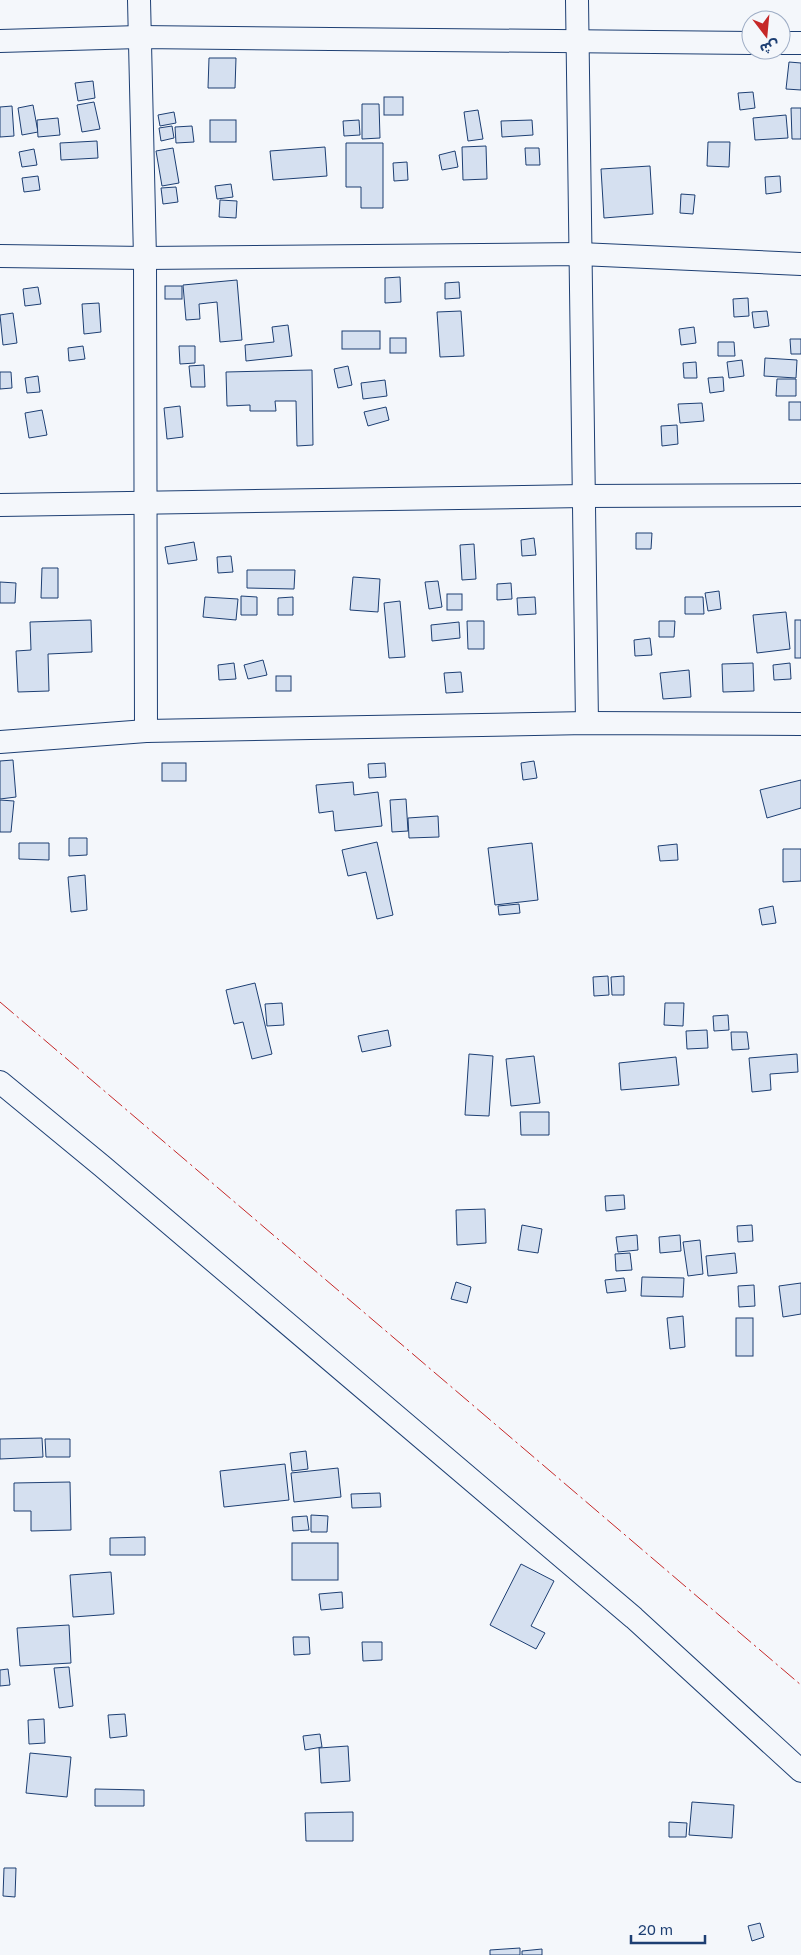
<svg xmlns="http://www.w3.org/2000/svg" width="801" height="1955" viewBox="0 0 801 1955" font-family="'Golos Text','Noto Sans Arabic',sans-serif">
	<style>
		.building { fill: #d5e0f0; stroke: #1d3f73 }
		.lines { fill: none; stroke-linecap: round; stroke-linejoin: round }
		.minor-casing { stroke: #1d3f73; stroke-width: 24 }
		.minor { stroke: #f4f7fb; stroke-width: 22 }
		.power { stroke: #c62828; stroke-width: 1; stroke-dasharray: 18 4 2.5 4; stroke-linecap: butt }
	</style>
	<rect width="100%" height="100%" fill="#f4f7fb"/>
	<g class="building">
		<path d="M 209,58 L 236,58 L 235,88 L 208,88 Z"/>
		<path d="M 789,62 L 801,63 L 801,90 L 786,89 Z"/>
		<path d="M 93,81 L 95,98 L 78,101 L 75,83 Z"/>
		<path d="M 753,92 L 755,108 L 740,110 L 738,93 Z"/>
		<rect x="384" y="97" width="19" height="18"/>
		<path d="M 94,102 L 100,129 L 82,132 L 77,105 Z"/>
		<path d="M 362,104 L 379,104 L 380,138 L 362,139 Z"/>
		<path d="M 33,105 L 38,132 L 22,135 L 18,108 Z"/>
		<path d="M 12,106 L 14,136 L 0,137 L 0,107 Z"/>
		<path d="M 791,108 L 801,108 L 801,139 L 792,139 Z"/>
		<path d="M 478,110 L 483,139 L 468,141 L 464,112 Z"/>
		<path d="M 174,112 L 176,123 L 160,126 L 158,115 Z"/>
		<path d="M 786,115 L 788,138 L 755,140 L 753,118 Z"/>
		<path d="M 58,118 L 60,135 L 38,137 L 37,120 Z"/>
		<rect x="210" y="120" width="26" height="22"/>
		<path d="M 359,120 L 360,135 L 344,136 L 343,121 Z"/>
		<path d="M 532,120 L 533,135 L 502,137 L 501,121 Z"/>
		<path d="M 172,126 L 174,138 L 161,141 L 159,128 Z"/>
		<path d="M 192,126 L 194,142 L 176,143 L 175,127 Z"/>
		<path d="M 97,141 L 98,158 L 61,160 L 60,143 Z"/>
		<path d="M 708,142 L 730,142 L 729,167 L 707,166 Z"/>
		<path d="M 346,143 L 383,143 L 383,208 L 361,208 L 361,187 L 346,187 Z"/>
		<path d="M 486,146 L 487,179 L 463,180 L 462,147 Z"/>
		<path d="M 325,147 L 327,176 L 273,180 L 270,151 Z"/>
		<path d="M 173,148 L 179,183 L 162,186 L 156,151 Z"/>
		<path d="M 525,148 L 539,148 L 540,165 L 526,165 Z"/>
		<path d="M 34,149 L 37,165 L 22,167 L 19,152 Z"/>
		<path d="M 455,151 L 458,167 L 442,170 L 439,155 Z"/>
		<path d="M 407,162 L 408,180 L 394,181 L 393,163 Z"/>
		<path d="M 650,166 L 653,214 L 604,218 L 601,169 Z"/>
		<path d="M 38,176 L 40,190 L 24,192 L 22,178 Z"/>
		<path d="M 780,176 L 781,192 L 766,194 L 765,177 Z"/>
		<path d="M 231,184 L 233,197 L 217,199 L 215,186 Z"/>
		<path d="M 176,187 L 178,202 L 163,204 L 161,188 Z"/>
		<path d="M 681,194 L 695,195 L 693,214 L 680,213 Z"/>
		<path d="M 220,200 L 237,201 L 236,218 L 219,217 Z"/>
		<path d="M 400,277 L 401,302 L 385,303 L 385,278 Z"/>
		<path d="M 237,280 L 242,340 L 220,342 L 217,302 L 199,304 L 200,319 L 186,320 L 183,285 Z"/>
		<path d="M 459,282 L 460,298 L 445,299 L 445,283 Z"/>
		<rect x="165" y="286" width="17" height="13"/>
		<path d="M 38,287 L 41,304 L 25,306 L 23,289 Z"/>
		<path d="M 748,298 L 749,316 L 734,317 L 733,299 Z"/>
		<path d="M 99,303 L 101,332 L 84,334 L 82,304 Z"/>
		<path d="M 461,311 L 464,356 L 440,357 L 437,312 Z"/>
		<path d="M 767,311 L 769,326 L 754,328 L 752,312 Z"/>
		<path d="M 13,313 L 17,343 L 3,345 L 0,315 Z"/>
		<path d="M 288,325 L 292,356 L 246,361 L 245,345 L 274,342 L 272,327 Z"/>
		<path d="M 694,327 L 696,343 L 681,345 L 679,329 Z"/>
		<rect x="342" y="331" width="38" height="18"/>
		<rect x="390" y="338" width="16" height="15"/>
		<path d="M 790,339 L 801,339 L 801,354 L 791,354 Z"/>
		<path d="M 718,342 L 734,342 L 735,356 L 718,356 Z"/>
		<path d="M 83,346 L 85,359 L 69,361 L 68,348 Z"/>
		<path d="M 179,346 L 195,346 L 195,363 L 180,364 Z"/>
		<path d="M 765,358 L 797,360 L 796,378 L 764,376 Z"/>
		<path d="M 742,360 L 744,376 L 729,378 L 727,362 Z"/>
		<path d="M 696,362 L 697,378 L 684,378 L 683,363 Z"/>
		<path d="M 204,365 L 205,387 L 191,387 L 189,366 Z"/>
		<path d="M 348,366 L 352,385 L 338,388 L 334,369 Z"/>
		<path d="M 312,370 L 313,445 L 297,446 L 296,401 L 275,401 L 276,411 L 250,411 L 250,405 L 227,406 L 226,372 Z"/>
		<path d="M 0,372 L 11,372 L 12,388 L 0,389 Z"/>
		<path d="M 38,376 L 40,392 L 27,393 L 25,378 Z"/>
		<path d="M 723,377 L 724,391 L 710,393 L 708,378 Z"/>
		<path d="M 777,379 L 796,379 L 796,396 L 776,396 Z"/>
		<path d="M 385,380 L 387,396 L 363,399 L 361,383 Z"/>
		<rect x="789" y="402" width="12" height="18"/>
		<path d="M 702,403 L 704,421 L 680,423 L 678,404 Z"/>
		<path d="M 180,406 L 183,437 L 167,439 L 164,408 Z"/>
		<path d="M 386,407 L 389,420 L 368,426 L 364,412 Z"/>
		<path d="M 42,410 L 47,435 L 29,438 L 25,413 Z"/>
		<path d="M 677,425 L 678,444 L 662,446 L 661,426 Z"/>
		<path d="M 636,533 L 652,533 L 651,549 L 636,549 Z"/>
		<path d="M 534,538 L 536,555 L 522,556 L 521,540 Z"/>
		<path d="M 194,542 L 197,560 L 168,564 L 165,547 Z"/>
		<path d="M 474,544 L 476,579 L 462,580 L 460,545 Z"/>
		<path d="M 231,556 L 233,572 L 218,573 L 217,557 Z"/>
		<path d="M 42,568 L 58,568 L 58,598 L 41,598 Z"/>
		<path d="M 247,570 L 295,570 L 294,589 L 247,588 Z"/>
		<path d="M 353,577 L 380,579 L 378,612 L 350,610 Z"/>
		<path d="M 438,581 L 442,607 L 429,609 L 425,582 Z"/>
		<path d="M 0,582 L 16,583 L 15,603 L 0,603 Z"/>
		<path d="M 511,583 L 512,599 L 497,600 L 497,584 Z"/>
		<path d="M 719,591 L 721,609 L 708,611 L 705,593 Z"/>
		<rect x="447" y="594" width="15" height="16"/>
		<path d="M 241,596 L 257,597 L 257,615 L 241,615 Z"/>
		<path d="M 205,597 L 238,599 L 236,620 L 203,617 Z"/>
		<path d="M 293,597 L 293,615 L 278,615 L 278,598 Z"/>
		<path d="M 535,597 L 536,614 L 518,615 L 517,598 Z"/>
		<path d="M 685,597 L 703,597 L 704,614 L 685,614 Z"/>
		<path d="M 400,601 L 405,657 L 389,658 L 384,603 Z"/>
		<path d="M 786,612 L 790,649 L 757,653 L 753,615 Z"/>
		<path d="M 91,620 L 92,652 L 48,654 L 49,691 L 18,692 L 16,651 L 31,650 L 30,622 Z"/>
		<rect x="795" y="620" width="6" height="38"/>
		<path d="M 467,621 L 484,621 L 484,649 L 468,649 Z"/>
		<path d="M 659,621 L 675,621 L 674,637 L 659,637 Z"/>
		<path d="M 459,622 L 460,638 L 432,641 L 431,625 Z"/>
		<path d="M 650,638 L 652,655 L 635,656 L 634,640 Z"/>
		<path d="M 263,660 L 267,675 L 248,679 L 244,665 Z"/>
		<path d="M 234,663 L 236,679 L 219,680 L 218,665 Z"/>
		<path d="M 753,663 L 754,691 L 723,692 L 722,664 Z"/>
		<path d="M 790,663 L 791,679 L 774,680 L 773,665 Z"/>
		<path d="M 689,670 L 691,697 L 663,699 L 660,673 Z"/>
		<path d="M 461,672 L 463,692 L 446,693 L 444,673 Z"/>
		<rect x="276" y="676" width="15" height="15"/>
		<path d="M 13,760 L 16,797 L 0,799 L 0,761 Z"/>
		<path d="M 534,761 L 537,778 L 523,780 L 521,763 Z"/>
		<rect x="162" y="763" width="24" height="18"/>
		<path d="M 385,763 L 386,777 L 369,778 L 368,764 Z"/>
		<path d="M 801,780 L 801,808 L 767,818 L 760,790 Z"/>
		<path d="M 353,782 L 354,795 L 378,792 L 382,826 L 335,831 L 333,811 L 319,813 L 316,785 Z"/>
		<path d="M 406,799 L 408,831 L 392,832 L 390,800 Z"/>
		<path d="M 0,800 L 14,801 L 11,832 L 0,832 Z"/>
		<path d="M 438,816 L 439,837 L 409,838 L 408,818 Z"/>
		<path d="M 69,838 L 87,838 L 87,855 L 69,856 Z"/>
		<path d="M 377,842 L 393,915 L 377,919 L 366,872 L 348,876 L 342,850 Z"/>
		<path d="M 19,843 L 49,843 L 49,860 L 19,859 Z"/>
		<path d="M 532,843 L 538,900 L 495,905 L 488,848 Z"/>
		<path d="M 677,844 L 678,860 L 660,861 L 658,846 Z"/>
		<path d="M 783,849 L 801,849 L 801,881 L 783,882 Z"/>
		<path d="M 85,875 L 87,910 L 71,912 L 68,877 Z"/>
		<path d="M 519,904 L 520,913 L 499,915 L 498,906 Z"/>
		<path d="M 773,906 L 776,923 L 762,925 L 759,909 Z"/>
		<path d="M 608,976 L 609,995 L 594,996 L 593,977 Z"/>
		<path d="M 624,976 L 624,995 L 612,995 L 611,977 Z"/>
		<path d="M 255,983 L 272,1054 L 252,1059 L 243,1022 L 234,1024 L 226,990 Z"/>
		<path d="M 282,1003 L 284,1025 L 267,1026 L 265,1004 Z"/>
		<path d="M 665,1003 L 684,1003 L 683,1026 L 664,1025 Z"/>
		<path d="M 728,1015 L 729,1030 L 714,1031 L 713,1016 Z"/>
		<path d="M 388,1030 L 391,1046 L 362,1052 L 358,1036 Z"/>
		<path d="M 707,1030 L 708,1048 L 687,1049 L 686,1031 Z"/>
		<path d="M 731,1032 L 747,1032 L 749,1049 L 732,1050 Z"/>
		<path d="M 469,1054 L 493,1056 L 489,1116 L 465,1115 Z"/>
		<path d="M 797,1054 L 798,1072 L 770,1074 L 771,1090 L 752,1092 L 749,1058 Z"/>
		<path d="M 534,1056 L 540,1103 L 511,1106 L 506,1059 Z"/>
		<path d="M 676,1057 L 679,1085 L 621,1090 L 619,1063 Z"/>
		<path d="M 520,1112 L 549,1112 L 549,1135 L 521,1135 Z"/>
		<path d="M 624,1195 L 625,1209 L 606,1211 L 605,1196 Z"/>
		<path d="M 485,1209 L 486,1243 L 457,1245 L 456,1210 Z"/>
		<path d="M 522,1225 L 542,1229 L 538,1253 L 518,1250 Z"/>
		<path d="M 752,1225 L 753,1241 L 738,1242 L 737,1226 Z"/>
		<path d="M 637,1235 L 638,1250 L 618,1252 L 616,1237 Z"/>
		<path d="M 680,1235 L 681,1251 L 660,1253 L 659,1237 Z"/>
		<path d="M 700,1240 L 703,1274 L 688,1276 L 683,1242 Z"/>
		<path d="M 630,1253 L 632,1270 L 616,1271 L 615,1254 Z"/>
		<path d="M 735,1253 L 737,1273 L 708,1276 L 706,1256 Z"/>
		<path d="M 642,1277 L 684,1278 L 683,1297 L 641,1296 Z"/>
		<path d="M 624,1278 L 626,1291 L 607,1293 L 605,1280 Z"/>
		<path d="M 456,1282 L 471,1287 L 467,1303 L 451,1299 Z"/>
		<path d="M 801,1283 L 801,1314 L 783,1317 L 779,1286 Z"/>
		<path d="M 754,1285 L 755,1306 L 739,1307 L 738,1286 Z"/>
		<path d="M 683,1316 L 685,1347 L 670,1349 L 667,1318 Z"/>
		<rect x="736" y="1318" width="17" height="38"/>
		<path d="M 42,1438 L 43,1457 L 0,1459 L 0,1439 Z"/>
		<path d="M 45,1439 L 70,1439 L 70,1457 L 46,1457 Z"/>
		<path d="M 306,1451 L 308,1469 L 292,1471 L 290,1453 Z"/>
		<path d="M 285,1464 L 289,1500 L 224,1507 L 220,1471 Z"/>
		<path d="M 338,1468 L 341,1497 L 294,1502 L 291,1473 Z"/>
		<path d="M 70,1482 L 71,1530 L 31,1531 L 31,1511 L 14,1511 L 14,1483 Z"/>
		<path d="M 380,1493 L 381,1507 L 352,1508 L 351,1494 Z"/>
		<path d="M 311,1515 L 328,1516 L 327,1532 L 311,1532 Z"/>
		<path d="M 307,1516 L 309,1530 L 293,1531 L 292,1517 Z"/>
		<path d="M 145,1537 L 145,1555 L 110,1555 L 110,1538 Z"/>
		<rect x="292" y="1543" width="46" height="37"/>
		<path d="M 521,1564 L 554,1581 L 531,1626 L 545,1633 L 536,1649 L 490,1625 Z"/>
		<path d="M 111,1572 L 114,1614 L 73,1617 L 70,1575 Z"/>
		<path d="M 342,1592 L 343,1608 L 321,1610 L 319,1594 Z"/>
		<path d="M 69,1625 L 71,1663 L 20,1666 L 17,1628 Z"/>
		<path d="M 293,1637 L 309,1637 L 310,1654 L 294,1655 Z"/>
		<path d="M 362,1642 L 382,1642 L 382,1660 L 363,1661 Z"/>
		<path d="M 69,1667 L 73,1706 L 59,1708 L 54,1668 Z"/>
		<path d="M 8,1669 L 10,1685 L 0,1686 L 0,1670 Z"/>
		<path d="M 125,1714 L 127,1736 L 110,1738 L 108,1715 Z"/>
		<path d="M 44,1719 L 45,1743 L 29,1744 L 28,1720 Z"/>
		<path d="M 320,1734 L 322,1747 L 305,1750 L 303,1736 Z"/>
		<path d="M 348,1746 L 350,1781 L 321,1783 L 319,1748 Z"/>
		<path d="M 30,1753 L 71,1757 L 67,1797 L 26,1793 Z"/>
		<path d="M 95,1789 L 144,1790 L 144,1806 L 95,1806 Z"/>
		<path d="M 692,1802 L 734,1805 L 732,1838 L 689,1835 Z"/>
		<path d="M 353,1812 L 353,1841 L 306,1841 L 305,1813 Z"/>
		<path d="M 669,1822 L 687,1823 L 686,1837 L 669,1837 Z"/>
		<path d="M 4,1868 L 16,1868 L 15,1897 L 3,1896 Z"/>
		<path d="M 760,1923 L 764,1937 L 752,1941 L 748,1926 Z"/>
		<path d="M 520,1948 L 520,1955 L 490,1955 L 490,1950 Z"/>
		<path d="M 542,1949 L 542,1955 L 522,1955 L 522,1951 Z"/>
	</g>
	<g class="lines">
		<g class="minor-casing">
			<g id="minor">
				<path d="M 139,0 L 145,258 L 146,731"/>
				<path d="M 577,0 L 587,723"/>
				<path d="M 0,41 L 139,37 L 751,43"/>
				<path d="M 781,43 L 801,43"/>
				<path d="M 0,256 L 145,258 L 580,254 L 801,264"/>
				<path d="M 0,505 L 584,496 L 801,495"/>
				<path d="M 0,742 L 146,731 L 587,723 L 801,724"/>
				<path d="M 0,1082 L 102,1166 L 634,1618 L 801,1771"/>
			</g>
		</g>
		<use href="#minor" class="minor"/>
		<path class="power" d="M 0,1002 L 801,1685"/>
	</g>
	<g transform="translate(766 35) rotate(164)"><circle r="24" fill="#f4f7fb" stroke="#9eadc5"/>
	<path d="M0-4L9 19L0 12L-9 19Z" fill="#c62828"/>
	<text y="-8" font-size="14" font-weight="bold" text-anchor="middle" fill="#1d3f73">ش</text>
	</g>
	<path d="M631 1935v8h74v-8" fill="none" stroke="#1d3f73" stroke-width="2.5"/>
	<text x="638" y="1935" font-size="15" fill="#1d3f73" stroke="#f4f7fb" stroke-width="4" paint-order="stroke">20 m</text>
</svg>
